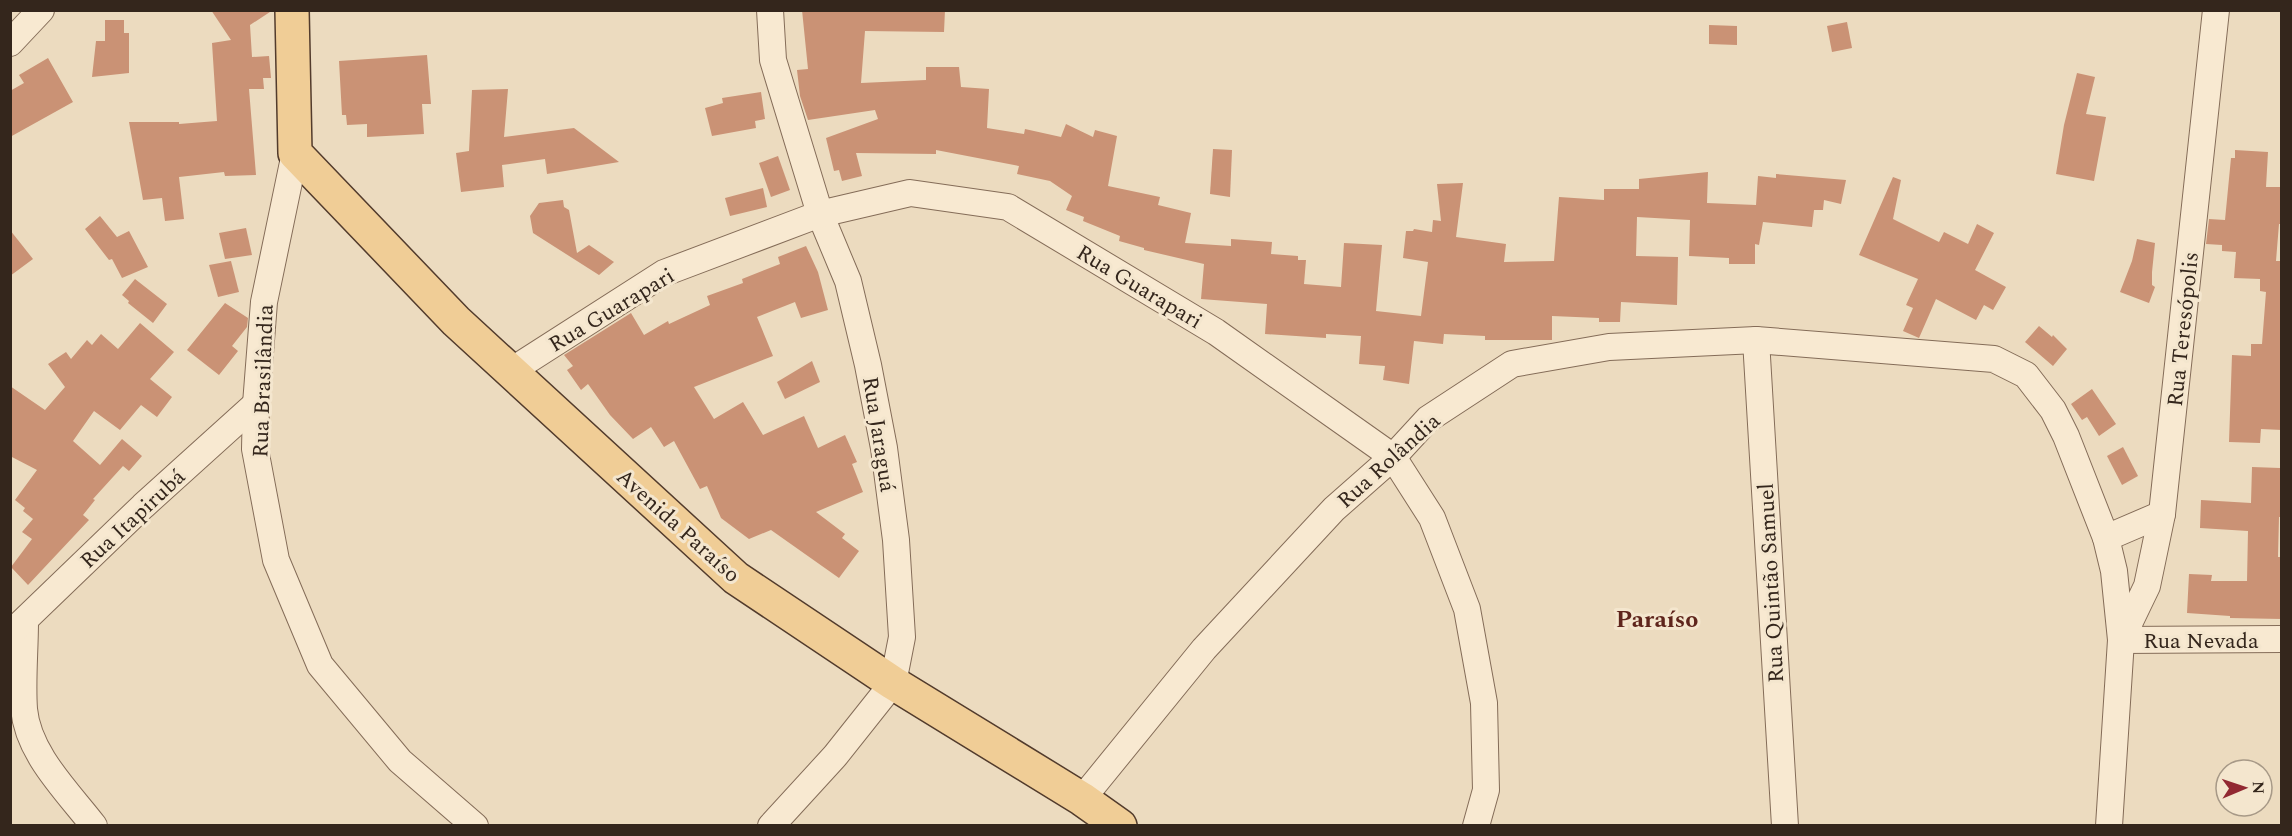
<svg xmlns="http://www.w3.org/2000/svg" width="2292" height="836" viewBox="0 0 2292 836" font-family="Spectral,serif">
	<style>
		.building { fill: #ca9275 }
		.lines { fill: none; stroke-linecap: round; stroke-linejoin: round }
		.minor-casing { stroke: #846c58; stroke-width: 28 }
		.major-casing { stroke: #523b2c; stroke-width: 36 }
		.minor { stroke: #f8e9d1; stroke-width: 26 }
		.major { stroke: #f0cd96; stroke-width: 33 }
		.labels { text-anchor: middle; stroke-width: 6; stroke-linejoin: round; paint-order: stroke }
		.street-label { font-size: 22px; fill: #34261c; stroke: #f4e6ce }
		.neighbourhood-label { font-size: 24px; font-weight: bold; fill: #5f251c; stroke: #f4e6ce }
	</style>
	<rect width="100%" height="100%" fill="#ecdbbf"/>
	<g class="building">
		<path d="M 211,10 L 273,10 L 250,25 L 252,57 L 269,56 L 271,78 L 263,78 L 264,89 L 249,89 L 256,175 L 225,176 L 224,172 L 179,177 L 184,219 L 165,221 L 162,198 L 143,200 L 129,122 L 179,122 L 179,124 L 217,121 L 212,43 L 231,40 Z"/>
		<path d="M 802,10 L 945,10 L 944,32 L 865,31 L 861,83 L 926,80 L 926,67 L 959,67 L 961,87 L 989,89 L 987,128 L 1024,134 L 1025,129 L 1061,137 L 1066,124 L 1093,137 L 1095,130 L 1117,136 L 1108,186 L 1160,197 L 1158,205 L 1191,213 L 1185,243 L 1231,246 L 1231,239 L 1272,242 L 1271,254 L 1298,256 L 1298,260 L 1306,260 L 1304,284 L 1341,287 L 1344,243 L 1382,245 L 1376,311 L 1421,316 L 1428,262 L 1403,258 L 1406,231 L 1413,231 L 1414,229 L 1432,232 L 1433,220 L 1441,221 L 1437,184 L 1463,183 L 1456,237 L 1506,244 L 1504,262 L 1554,261 L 1559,197 L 1604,200 L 1604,189 L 1639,189 L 1639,179 L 1708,172 L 1707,203 L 1756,205 L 1758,176 L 1776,178 L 1776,174 L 1846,180 L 1841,204 L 1824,200 L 1823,210 L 1814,210 L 1812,227 L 1763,222 L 1759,245 L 1755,244 L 1755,264 L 1729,264 L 1729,258 L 1689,256 L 1690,220 L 1637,217 L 1636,256 L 1678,257 L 1677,305 L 1621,302 L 1620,322 L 1599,322 L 1599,318 L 1552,316 L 1552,340 L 1485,340 L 1485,336 L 1444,334 L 1443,344 L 1414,341 L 1409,384 L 1383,380 L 1385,366 L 1359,364 L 1361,336 L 1326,334 L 1326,338 L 1265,334 L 1267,304 L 1201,299 L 1204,264 L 1144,250 L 1144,248 L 1119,241 L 1120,236 L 1083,221 L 1084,217 L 1066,210 L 1072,196 L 1050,181 L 1017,174 L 1019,166 L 936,150 L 936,154 L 856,153 L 862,176 L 842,181 L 839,170 L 834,171 L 826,138 L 878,119 L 875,110 L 808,120 L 800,96 L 797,70 L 808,69 Z"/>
		<path d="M 105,20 L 124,20 L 124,33 L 129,33 L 129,73 L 92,77 L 96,41 L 105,41 Z"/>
		<path d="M 1847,22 L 1852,48 L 1832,52 L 1827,26 Z"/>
		<path d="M 1709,25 L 1737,26 L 1737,45 L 1709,44 Z"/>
		<path d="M 427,55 L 431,104 L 422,104 L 424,134 L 367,137 L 367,124 L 347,125 L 346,115 L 342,115 L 339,61 Z"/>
		<path d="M 48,58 L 73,102 L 10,137 L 10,91 L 24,83 L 19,75 Z"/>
		<path d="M 2077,73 L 2095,77 L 2086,114 L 2106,117 L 2094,181 L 2056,174 L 2064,125 Z"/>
		<path d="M 508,89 L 504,137 L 574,128 L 619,162 L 547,174 L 545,159 L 502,165 L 504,187 L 461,192 L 456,153 L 469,151 L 472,90 Z"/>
		<path d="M 761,92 L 765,119 L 755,121 L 756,128 L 712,136 L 705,108 L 723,103 L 722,98 Z"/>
		<path d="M 1213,149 L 1232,150 L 1230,197 L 1210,194 Z"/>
		<path d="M 2235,150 L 2268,152 L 2266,187 L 2282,187 L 2282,224 L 2279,224 L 2276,261 L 2282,261 L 2282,430 L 2261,429 L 2260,443 L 2229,442 L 2232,355 L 2251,356 L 2251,344 L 2262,344 L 2266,292 L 2260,291 L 2260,279 L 2234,278 L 2236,252 L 2222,251 L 2222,245 L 2206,244 L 2209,219 L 2225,220 L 2231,158 L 2235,158 Z"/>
		<path d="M 778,156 L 790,190 L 771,197 L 759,163 Z"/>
		<path d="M 1893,177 L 1901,180 L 1893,219 L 1939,242 L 1944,232 L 1968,244 L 1977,224 L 1994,233 L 1975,270 L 2006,287 L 1993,310 L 1984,305 L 1976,320 L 1936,299 L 1919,338 L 1903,331 L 1913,308 L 1906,305 L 1918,279 L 1859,255 Z"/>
		<path d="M 763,188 L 767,207 L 730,216 L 725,198 Z"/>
		<path d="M 563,200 L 564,207 L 569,210 L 577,253 L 589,245 L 614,262 L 599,275 L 533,233 L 530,216 L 539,203 Z"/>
		<path d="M 100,216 L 117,237 L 129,231 L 148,267 L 122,278 L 112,259 L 109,260 L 85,229 Z"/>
		<path d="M 246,228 L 252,255 L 225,259 L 219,233 Z"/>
		<path d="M 10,230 L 33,259 L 10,276 Z"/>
		<path d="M 2137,239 L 2155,243 L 2152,272 L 2152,285 L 2155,287 L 2149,303 L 2120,292 L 2132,261 Z"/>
		<path d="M 806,246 L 818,272 L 828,310 L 801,318 L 795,302 L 757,317 L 773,356 L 694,387 L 714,419 L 743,402 L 763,435 L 804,416 L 818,448 L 845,435 L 857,462 L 852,464 L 863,492 L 816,512 L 845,534 L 842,538 L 859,551 L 839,578 L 771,530 L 749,539 L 721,518 L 707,486 L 700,489 L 674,441 L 664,447 L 651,427 L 633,439 L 610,415 L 588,384 L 581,390 L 567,370 L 573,366 L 564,355 L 631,313 L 644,335 L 668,321 L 669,324 L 710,305 L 707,296 L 743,283 L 742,279 L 780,264 L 778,257 Z"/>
		<path d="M 231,261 L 239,292 L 218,297 L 209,265 Z"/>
		<path d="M 135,279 L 167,304 L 153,323 L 128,303 L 129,301 L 122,295 Z"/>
		<path d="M 225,303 L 248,318 L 247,327 L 232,346 L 238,351 L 219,375 L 187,350 Z"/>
		<path d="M 140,323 L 174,352 L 150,379 L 172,397 L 157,417 L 141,405 L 120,430 L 94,411 L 73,441 L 100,465 L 122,439 L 142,456 L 129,471 L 123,466 L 93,499 L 95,500 L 83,515 L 89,520 L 28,585 L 11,567 L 32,539 L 22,532 L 33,519 L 23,511 L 25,508 L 15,500 L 37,470 L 10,456 L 10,386 L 45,410 L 65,387 L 48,364 L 66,352 L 71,359 L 87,340 L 92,345 L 101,334 L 118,349 Z"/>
		<path d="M 2039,326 L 2052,337 L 2053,335 L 2067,349 L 2053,366 L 2025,342 Z"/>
		<path d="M 812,361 L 820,382 L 785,399 L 777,382 Z"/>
		<path d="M 2092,389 L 2116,424 L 2099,436 L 2087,417 L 2082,420 L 2071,404 Z"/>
		<path d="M 2123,447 L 2138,476 L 2122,485 L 2107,456 Z"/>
		<path d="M 2252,467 L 2280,468 L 2282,517 L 2279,517 L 2278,557 L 2282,557 L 2282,619 L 2230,618 L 2230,616 L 2187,613 L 2189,574 L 2212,575 L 2211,581 L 2247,581 L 2248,531 L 2200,528 L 2201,500 L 2251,503 Z"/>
	</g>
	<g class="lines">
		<g class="minor-casing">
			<g id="minor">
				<path d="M 770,10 L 773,60 L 820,214 L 848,281 L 868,365 L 884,448 L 896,540 L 902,637 L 893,683 L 835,756 L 771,826"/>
				<path d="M 2216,10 L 2162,514 L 2147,586 L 2121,640 L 2282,639"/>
				<path d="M 10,43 L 41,10"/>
				<path d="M 295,153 L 264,302 L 256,404 L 255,449 L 276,560 L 320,665 L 400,761 L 475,826"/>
				<path d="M 1756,340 L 1785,826"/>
				<path d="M 511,371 L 664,273 L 820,214 L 910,193 L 1008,207 L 1216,332 L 1393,457 L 1432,518 L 1467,609 L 1484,703 L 1486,790 L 1476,826"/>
				<path d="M 2106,538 L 2162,514"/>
				<path d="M 25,621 C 25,650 22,680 24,709 C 28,754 68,792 94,826"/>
				<path d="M 10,634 L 143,506 L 256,404"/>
				<path d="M 1082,799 L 1204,649 L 1334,509 L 1393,457 L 1428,419 L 1512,364 L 1609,347 L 1756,340 L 1994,359 L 2026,375 L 2053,410 L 2066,436 L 2106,538 L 2114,571 L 2121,640 L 2109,826"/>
			</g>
		</g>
		<g class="major-casing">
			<path id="major" d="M 292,10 L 295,153 L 456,321 L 736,578 L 893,683 L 1082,799 L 1120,826"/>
		</g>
		<use href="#minor" class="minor"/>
		<use href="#major" class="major"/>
	</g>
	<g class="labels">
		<g class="street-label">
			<text transform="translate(1140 286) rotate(31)" y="8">Rua Guarapari</text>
			<text transform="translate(611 309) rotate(-31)" y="8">Rua Guarapari</text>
			<text transform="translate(2182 329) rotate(-84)" y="8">Rua Teresópolis</text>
			<text transform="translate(262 381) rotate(-88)" y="8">Rua Brasilândia</text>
			<text transform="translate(880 434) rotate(81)" y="8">Rua Jaraguá</text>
			<text transform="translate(1388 460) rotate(-42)" y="8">Rua Rolândia</text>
			<text transform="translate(132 518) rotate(-43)" y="8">Rua Itapirubá</text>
			<text transform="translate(679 525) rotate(42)" y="8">Avenida Paraíso</text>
			<text transform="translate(1770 583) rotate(-93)" y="8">Rua Quintão Samuel</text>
			<text x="2201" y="648">Rua Nevada</text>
		</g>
		<g class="neighbourhood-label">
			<text x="1657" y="627">Paraíso</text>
		</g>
	</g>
	<rect width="2292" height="836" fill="none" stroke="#34261c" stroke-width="24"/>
	<g transform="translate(2244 788) rotate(88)"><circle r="28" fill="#f4e6ce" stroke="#a79987" stroke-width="1.5"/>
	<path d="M0-4.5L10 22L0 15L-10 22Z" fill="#922932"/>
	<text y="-9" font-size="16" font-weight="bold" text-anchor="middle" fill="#34261c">N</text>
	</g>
</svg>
